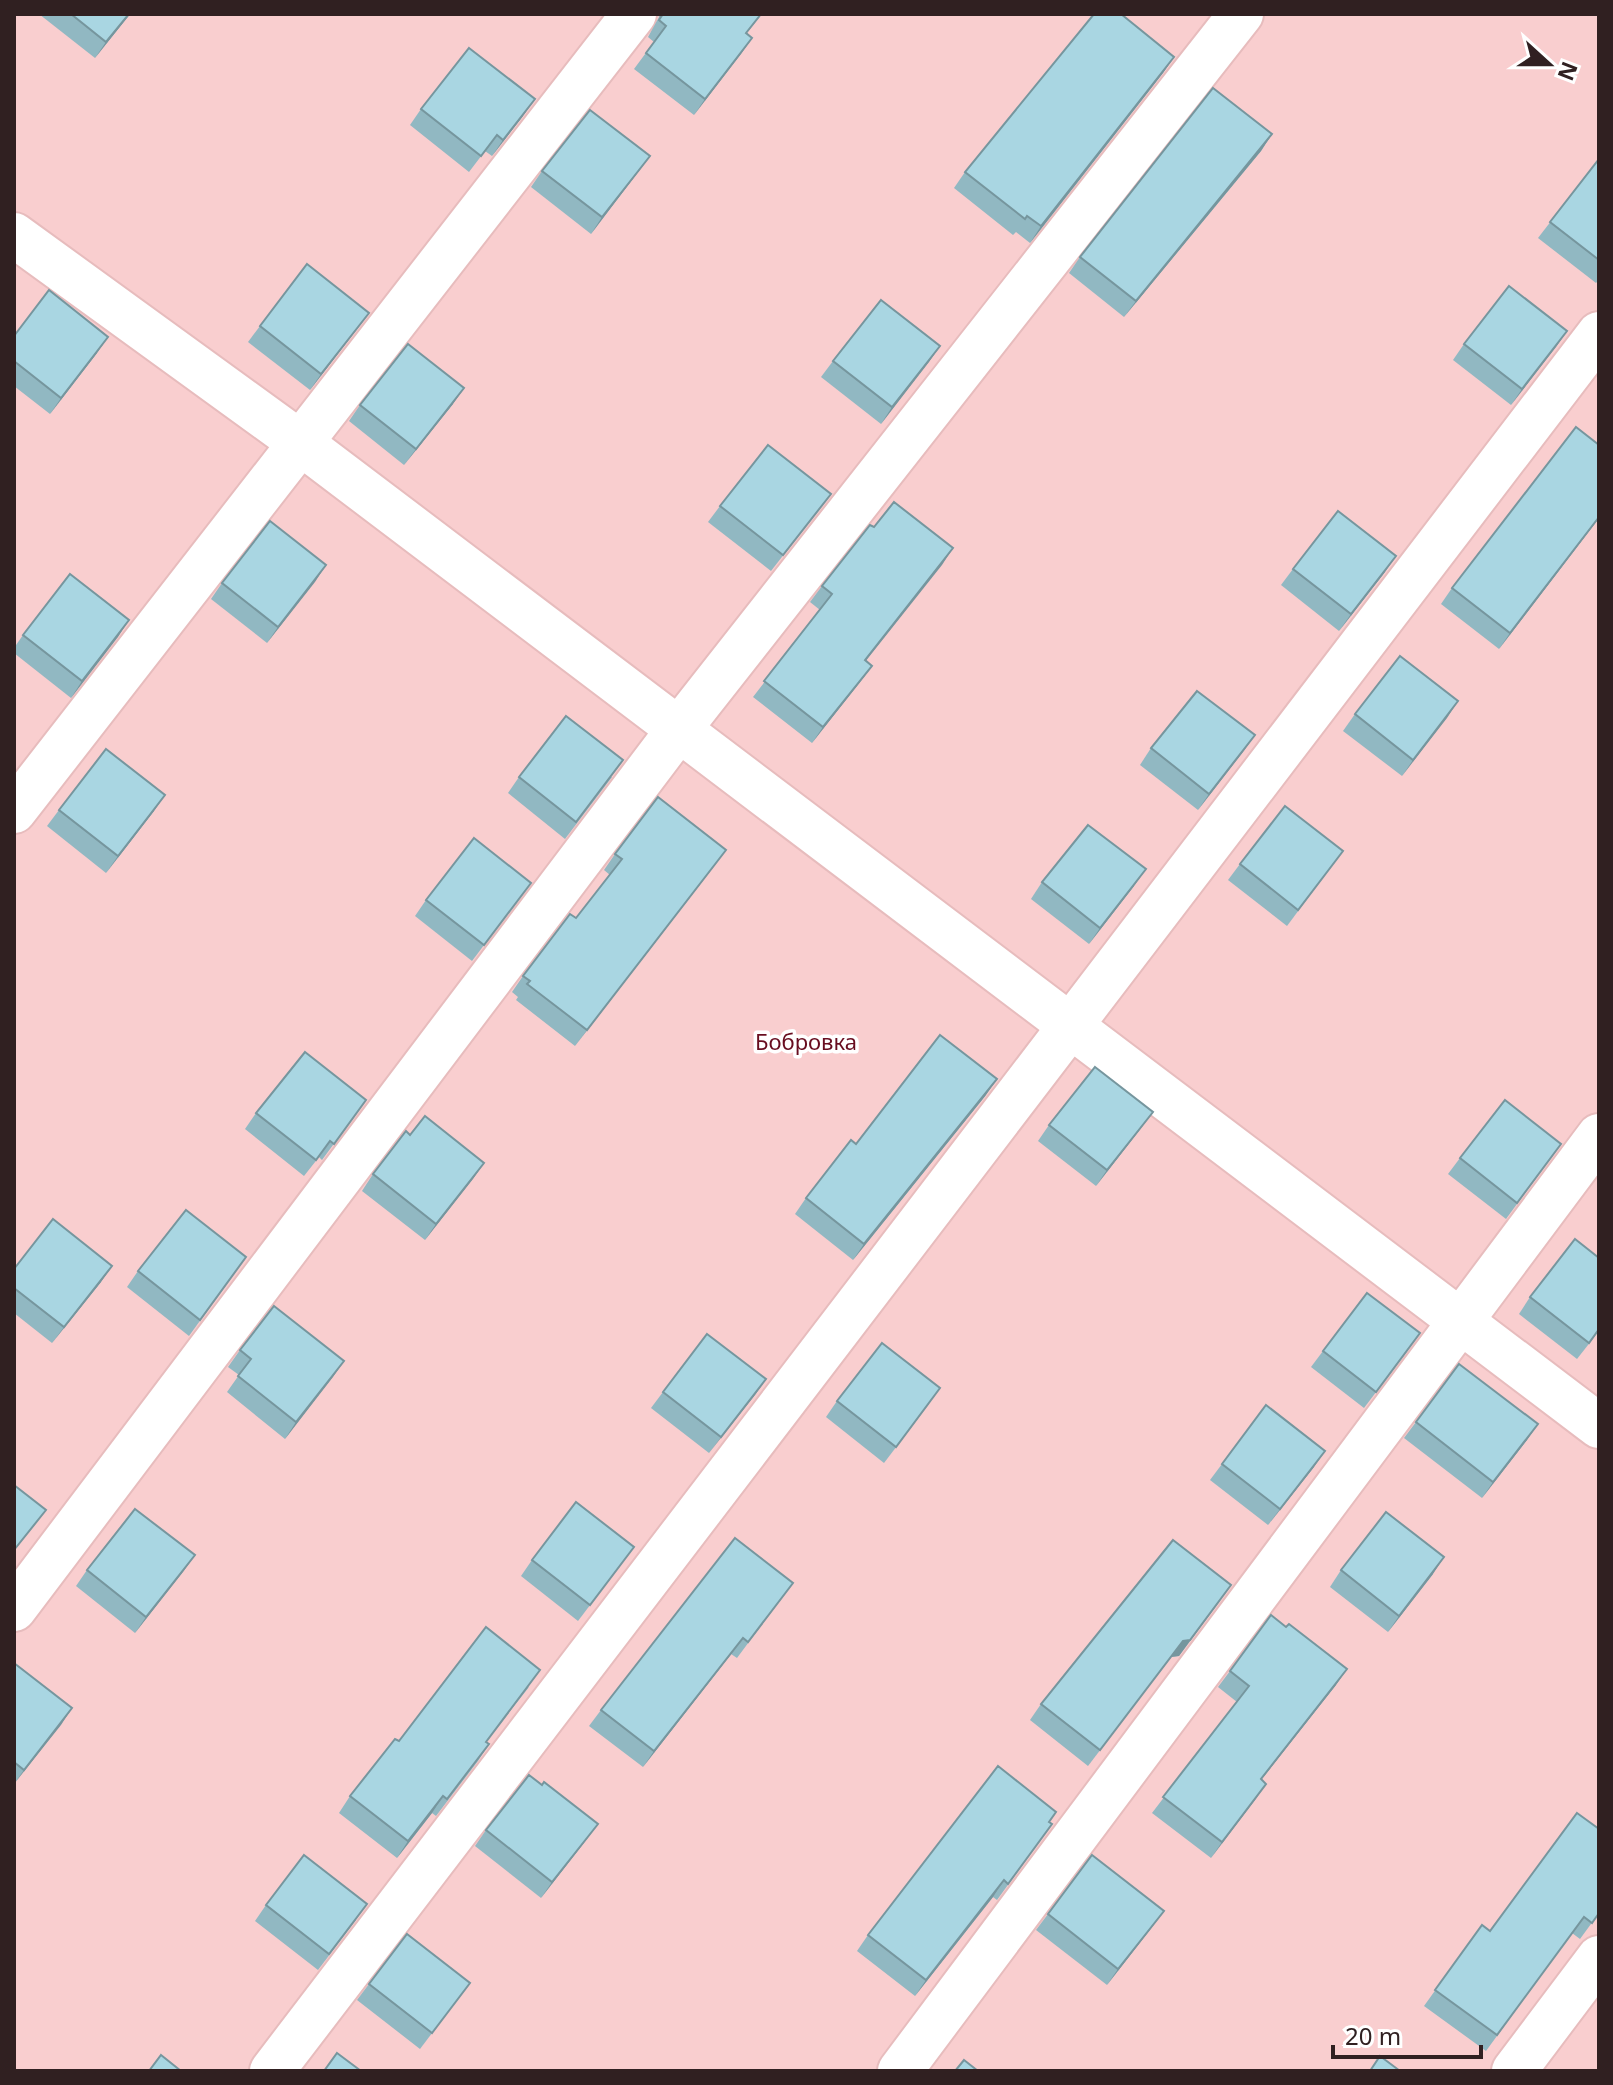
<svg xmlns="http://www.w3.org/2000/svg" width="1613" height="2085" viewBox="0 0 1613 2085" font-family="'Noto Sans',sans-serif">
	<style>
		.green { fill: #f9cecf }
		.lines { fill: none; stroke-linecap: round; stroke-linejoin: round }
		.minor-casing { stroke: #e7bcbd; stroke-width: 48 }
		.minor { stroke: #fff; stroke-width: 44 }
		.wall { fill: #91b8c2 }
		.shaded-wall { fill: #76969e }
		.building { fill: #a9d6e2; stroke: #76969e; stroke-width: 2 }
		.labels { text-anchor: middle; stroke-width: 7; stroke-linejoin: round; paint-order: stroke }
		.park-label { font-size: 22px; fill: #680d20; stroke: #fff }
	</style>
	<rect width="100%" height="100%" fill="#fdf4f4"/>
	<rect class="green" x="14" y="14" width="1585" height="2057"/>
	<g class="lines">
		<g class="minor-casing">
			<g id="minor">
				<path d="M 14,235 L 302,444 L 1599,1426"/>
				<path d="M 14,811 L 634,14"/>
				<path d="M 14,1609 L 679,729 L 1241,14"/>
				<path d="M 272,2071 L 1599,334"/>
				<path d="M 900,2071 L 1599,1136"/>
				<path d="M 1514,2071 L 1599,1958"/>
			</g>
		</g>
		<use href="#minor" class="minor"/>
	</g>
	<g class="wall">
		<path d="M 39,14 L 130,14 L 95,58 Z"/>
		<path d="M 658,14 L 762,14 L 747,33 L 752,38 L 694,115 L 634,69 L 654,42 L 648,37 L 659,17 Z"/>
		<path d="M 1174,57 L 1163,73 L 1030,243 L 1016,232 L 1013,235 L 954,188 L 965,172 Z"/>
		<path d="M 421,109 L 523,116 L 492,156 L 485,151 L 469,172 L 410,125 Z"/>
		<path d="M 1272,134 L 1261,151 L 1124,317 L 1069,273 L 1080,257 Z"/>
		<path d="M 650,156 L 591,234 L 531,187 L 542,171 Z"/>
		<path d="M 1599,159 L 1599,280 L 1596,283 L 1538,238 Z"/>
		<path d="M 369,313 L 310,390 L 248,342 L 260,326 Z"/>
		<path d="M 1567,331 L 1511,405 L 1453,360 L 1464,344 Z"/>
		<path d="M 14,336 L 97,353 L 50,414 L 14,386 Z"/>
		<path d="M 940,346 L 881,424 L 821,377 L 833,361 Z"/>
		<path d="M 453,404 L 404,465 L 349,421 L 360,405 Z"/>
		<path d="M 1599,445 L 1599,518 L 1499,649 L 1441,604 L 1452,588 Z"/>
		<path d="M 831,494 L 771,571 L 708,522 L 720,506 Z"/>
		<path d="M 874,527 L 953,548 L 865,661 L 872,666 L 812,743 L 753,697 L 820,610 L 810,602 L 822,586 Z"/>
		<path d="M 326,565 L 267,643 L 211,599 L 222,583 Z"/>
		<path d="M 1293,569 L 1385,572 L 1339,631 L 1281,585 Z"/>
		<path d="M 129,620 L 71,698 L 14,653 L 14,648 L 23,635 Z"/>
		<path d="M 1458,701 L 1402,776 L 1343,731 L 1355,714 Z"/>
		<path d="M 1255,735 L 1198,810 L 1140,765 L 1151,748 Z"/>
		<path d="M 519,777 L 612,777 L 565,839 L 508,793 Z"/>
		<path d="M 59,810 L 154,811 L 106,873 L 47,826 Z"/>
		<path d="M 1343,851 L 1287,926 L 1228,880 L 1240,864 Z"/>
		<path d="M 615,854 L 714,866 L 575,1046 L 516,1000 L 518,997 L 512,992 L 523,976 L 576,918 L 610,875 L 604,870 Z"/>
		<path d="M 1042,882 L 1134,886 L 1089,944 L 1031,899 Z"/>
		<path d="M 519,899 L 472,961 L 415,916 L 426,900 Z"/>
		<path d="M 986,1095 L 853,1260 L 795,1214 L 806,1198 L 856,1144 Z"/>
		<path d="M 366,1100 L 322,1160 L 319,1157 L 304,1176 L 245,1129 L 256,1113 Z"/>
		<path d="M 1049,1125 L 1141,1128 L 1096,1186 L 1038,1141 Z"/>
		<path d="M 410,1135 L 484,1163 L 425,1240 L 362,1191 L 373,1174 Z"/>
		<path d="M 1561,1144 L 1506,1219 L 1448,1174 L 1460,1158 Z"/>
		<path d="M 246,1257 L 189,1336 L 127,1287 L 138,1271 Z"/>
		<path d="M 14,1269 L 101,1282 L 52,1343 L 14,1313 Z"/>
		<path d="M 1530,1297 L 1599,1331 L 1577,1359 L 1519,1314 Z"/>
		<path d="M 240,1350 L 344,1361 L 285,1439 L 227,1392 L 239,1375 L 228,1367 Z"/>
		<path d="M 1408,1350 L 1364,1408 L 1311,1367 L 1323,1351 Z"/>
		<path d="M 766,1379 L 709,1453 L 651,1408 L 663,1392 Z"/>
		<path d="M 837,1401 L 929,1404 L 884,1463 L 826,1417 Z"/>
		<path d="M 1416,1422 L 1527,1440 L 1482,1498 L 1404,1438 Z"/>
		<path d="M 1222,1464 L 1314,1467 L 1268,1525 L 1210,1480 Z"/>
		<path d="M 634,1547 L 578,1621 L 521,1576 L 532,1560 Z"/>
		<path d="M 195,1555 L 135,1633 L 76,1586 L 87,1570 Z"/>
		<path d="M 1341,1570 L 1433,1574 L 1388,1632 L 1330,1587 Z"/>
		<path d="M 793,1583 L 737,1658 L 731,1654 L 643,1767 L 589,1726 L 601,1710 Z"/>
		<path d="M 1220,1601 L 1179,1656 L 1171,1657 L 1088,1766 L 1030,1720 L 1041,1704 Z"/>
		<path d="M 14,1663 L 72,1708 L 14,1784 Z"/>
		<path d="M 1230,1671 L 1336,1685 L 1261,1780 L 1266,1784 L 1211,1858 L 1152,1813 L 1237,1702 L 1218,1687 Z"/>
		<path d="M 529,1687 L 486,1742 L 489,1744 L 478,1761 L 436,1816 L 432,1813 L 397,1858 L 339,1813 L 350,1796 L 399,1741 Z"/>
		<path d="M 542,1785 L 586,1840 L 541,1898 L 475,1846 L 486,1830 Z"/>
		<path d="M 1049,1822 L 1052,1824 L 997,1900 L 993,1897 L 915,1996 L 857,1951 L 868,1935 Z"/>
		<path d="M 266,1905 L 356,1920 L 318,1970 L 255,1921 Z"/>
		<path d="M 1599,1913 L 1580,1939 L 1572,1933 L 1486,2051 L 1424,2006 L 1482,1925 L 1490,1931 Z"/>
		<path d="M 1048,1914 L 1152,1927 L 1107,1985 L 1036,1930 Z"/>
		<path d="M 470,1983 L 420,2049 L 357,2000 L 369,1984 Z"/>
	</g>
	<g class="shaded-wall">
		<path d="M 129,14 L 130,14 L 95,58 L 106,42 Z"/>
		<path d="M 752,38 L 741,54 L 694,115 L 705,99 Z"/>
		<path d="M 1174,57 L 1163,73 L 1030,243 L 1041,226 Z"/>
		<path d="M 535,99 L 523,116 L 492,156 L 503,140 Z"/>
		<path d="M 1272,134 L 1261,151 L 1124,317 L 1136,301 Z"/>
		<path d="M 650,156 L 638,172 L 591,234 L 602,217 Z"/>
		<path d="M 369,313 L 357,329 L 310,390 L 321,374 Z"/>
		<path d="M 1567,331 L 1556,347 L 1511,405 L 1522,389 Z"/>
		<path d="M 108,337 L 97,353 L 50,414 L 61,398 Z"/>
		<path d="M 940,346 L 929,362 L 881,424 L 892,407 Z"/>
		<path d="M 464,388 L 453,404 L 404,465 L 416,449 Z"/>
		<path d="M 1599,517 L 1599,518 L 1499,649 L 1510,633 Z"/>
		<path d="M 953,548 L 942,565 L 853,677 L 865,660 Z"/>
		<path d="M 1396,556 L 1385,572 L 1339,631 L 1351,614 Z"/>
		<path d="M 326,565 L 315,582 L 267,643 L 278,627 Z"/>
		<path d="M 129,620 L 118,637 L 71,698 L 82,681 Z"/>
		<path d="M 872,666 L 860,682 L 812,743 L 823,727 Z"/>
		<path d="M 1458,701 L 1447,718 L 1402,776 L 1413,760 Z"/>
		<path d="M 1255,735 L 1243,752 L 1198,810 L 1209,794 Z"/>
		<path d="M 165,795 L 154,811 L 106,873 L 118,856 Z"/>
		<path d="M 726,850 L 714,866 L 575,1046 L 587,1030 Z"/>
		<path d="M 1146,869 L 1134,886 L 1089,944 L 1100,928 Z"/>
		<path d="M 997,1079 L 986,1095 L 853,1260 L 864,1244 Z"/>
		<path d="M 1153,1112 L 1141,1128 L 1096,1186 L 1107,1170 Z"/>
		<path d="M 484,1163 L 473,1179 L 425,1240 L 436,1224 Z"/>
		<path d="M 112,1266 L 101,1282 L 52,1343 L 64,1327 Z"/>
		<path d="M 344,1361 L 333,1377 L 285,1439 L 296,1422 Z"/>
		<path d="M 766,1379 L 755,1395 L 709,1453 L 721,1437 Z"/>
		<path d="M 1538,1424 L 1527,1440 L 1482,1498 L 1493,1482 Z"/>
		<path d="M 1325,1451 L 1314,1467 L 1268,1525 L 1280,1509 Z"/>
		<path d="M 195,1555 L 183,1572 L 135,1633 L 146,1617 Z"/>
		<path d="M 1444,1557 L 1433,1574 L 1388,1632 L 1399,1616 Z"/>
		<path d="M 1231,1585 L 1179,1656 L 1171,1657 L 1088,1766 L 1183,1641 Z"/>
		<path d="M 743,1638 L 731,1654 L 643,1767 L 654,1751 Z"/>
		<path d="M 1347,1669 L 1336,1685 L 1249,1795 L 1261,1779 Z"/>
		<path d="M 72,1708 L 61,1725 L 14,1784 L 24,1770 Z"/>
		<path d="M 1266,1784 L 1255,1800 L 1211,1858 L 1222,1842 Z"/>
		<path d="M 443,1796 L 432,1813 L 397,1858 L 408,1841 Z"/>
		<path d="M 598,1824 L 586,1840 L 541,1898 L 552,1882 Z"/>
		<path d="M 1004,1880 L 993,1897 L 915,1996 L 926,1980 Z"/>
		<path d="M 1164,1911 L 1152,1927 L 1107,1985 L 1118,1969 Z"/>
	</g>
	<g class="building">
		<path d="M 71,14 L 129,14 L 106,42 Z"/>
		<path d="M 663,14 L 761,14 L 746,33 L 752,38 L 705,99 L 646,53 L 666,26 L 659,20 Z"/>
		<path d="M 1094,14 L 1121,14 L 1174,57 L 1041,226 L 1027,216 L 1025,219 L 965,172 Z"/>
		<path d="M 469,48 L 535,99 L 503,140 L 497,135 L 481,156 L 421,109 Z"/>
		<path d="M 1213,88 L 1272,134 L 1136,301 L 1080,257 Z"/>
		<path d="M 590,110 L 650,156 L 602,217 L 542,171 Z"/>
		<path d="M 1599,159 L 1599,260 L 1550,222 Z"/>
		<path d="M 307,264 L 369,313 L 321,374 L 260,326 Z"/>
		<path d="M 1509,286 L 1567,331 L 1522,389 L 1464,344 Z"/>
		<path d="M 49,290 L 108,337 L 61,398 L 14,361 L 14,336 Z"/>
		<path d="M 881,300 L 940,346 L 892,407 L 833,361 Z"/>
		<path d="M 408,344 L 464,388 L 416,449 L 360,405 Z"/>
		<path d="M 1576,427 L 1599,445 L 1599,517 L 1510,633 L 1452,588 Z"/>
		<path d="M 768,445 L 831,494 L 783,555 L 720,506 Z"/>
		<path d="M 894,502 L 953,548 L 865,660 L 872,666 L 823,727 L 764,681 L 832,594 L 822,586 L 870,525 L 874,527 Z"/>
		<path d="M 1338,511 L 1396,556 L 1351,614 L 1293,569 Z"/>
		<path d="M 270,521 L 326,565 L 278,627 L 222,583 Z"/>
		<path d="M 70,574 L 129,620 L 82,681 L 23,635 Z"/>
		<path d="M 1400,656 L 1458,701 L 1413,760 L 1355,714 Z"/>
		<path d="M 1197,691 L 1255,735 L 1209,794 L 1151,748 Z"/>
		<path d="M 566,716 L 623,760 L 576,822 L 519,777 Z"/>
		<path d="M 106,749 L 165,795 L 118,856 L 59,810 Z"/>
		<path d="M 658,797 L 726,850 L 587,1030 L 527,984 L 530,981 L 523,976 L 570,914 L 576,918 L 622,859 L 615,854 Z"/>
		<path d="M 1285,806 L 1343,851 L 1298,910 L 1240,864 Z"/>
		<path d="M 1088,825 L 1146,869 L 1100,928 L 1042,882 Z"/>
		<path d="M 474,838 L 531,883 L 484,945 L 426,900 Z"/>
		<path d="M 940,1035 L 997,1079 L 864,1244 L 806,1198 L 851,1140 L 856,1144 Z"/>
		<path d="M 305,1052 L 366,1100 L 334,1144 L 330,1141 L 316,1160 L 256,1113 Z"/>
		<path d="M 1095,1067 L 1153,1112 L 1107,1170 L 1049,1125 Z"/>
		<path d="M 1505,1100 L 1561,1144 L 1517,1203 L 1460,1158 Z"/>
		<path d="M 425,1116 L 484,1163 L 436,1224 L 373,1174 L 406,1131 L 410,1135 Z"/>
		<path d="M 186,1210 L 246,1257 L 200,1320 L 138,1271 Z"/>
		<path d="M 53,1219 L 112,1266 L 64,1327 L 14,1288 L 14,1269 Z"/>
		<path d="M 1575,1239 L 1599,1258 L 1599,1329 L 1589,1343 L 1530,1297 Z"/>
		<path d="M 1367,1293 L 1420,1333 L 1376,1392 L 1323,1351 Z"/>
		<path d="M 274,1306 L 344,1361 L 296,1422 L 238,1376 L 251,1359 L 240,1350 Z"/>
		<path d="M 707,1334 L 766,1379 L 721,1437 L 663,1392 Z"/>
		<path d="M 882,1343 L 940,1388 L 896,1447 L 837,1401 Z"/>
		<path d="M 1459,1364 L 1538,1424 L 1493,1482 L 1416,1422 Z"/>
		<path d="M 1266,1405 L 1325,1451 L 1280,1509 L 1222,1464 Z"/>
		<path d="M 14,1485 L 46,1510 L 14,1550 Z"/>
		<path d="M 576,1502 L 634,1547 L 590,1605 L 532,1560 Z"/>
		<path d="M 135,1509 L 195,1555 L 146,1617 L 87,1570 Z"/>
		<path d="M 1386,1512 L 1444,1557 L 1399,1616 L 1341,1570 Z"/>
		<path d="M 735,1538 L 793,1583 L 748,1642 L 743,1638 L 654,1751 L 601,1710 Z"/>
		<path d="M 1173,1540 L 1231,1585 L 1190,1640 L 1183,1641 L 1100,1750 L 1041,1704 Z"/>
		<path d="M 1271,1615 L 1286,1627 L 1289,1624 L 1347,1669 L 1261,1779 L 1266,1784 L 1222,1842 L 1163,1797 L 1249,1686 L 1230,1671 Z"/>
		<path d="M 486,1627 L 540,1670 L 486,1742 L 489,1744 L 447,1799 L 443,1796 L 408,1841 L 350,1796 L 395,1739 L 399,1741 Z"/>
		<path d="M 14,1663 L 72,1708 L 24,1770 L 14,1762 Z"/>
		<path d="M 998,1766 L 1056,1812 L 1049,1822 L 1052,1824 L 1008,1884 L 1004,1880 L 926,1980 L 868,1935 Z"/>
		<path d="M 529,1775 L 542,1785 L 544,1782 L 598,1824 L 552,1882 L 486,1830 Z"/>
		<path d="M 1577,1813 L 1599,1829 L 1599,1913 L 1592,1923 L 1584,1917 L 1497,2035 L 1435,1990 L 1482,1925 L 1490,1931 Z"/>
		<path d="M 304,1855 L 367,1904 L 329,1954 L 266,1905 Z"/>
		<path d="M 1092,1855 L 1164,1911 L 1118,1969 L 1048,1914 Z"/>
		<path d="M 407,1934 L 470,1983 L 432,2033 L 369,1984 Z"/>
		<path d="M 337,2053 L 361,2071 L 324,2071 Z"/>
		<path d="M 161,2055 L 181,2071 L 149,2071 Z"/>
		<path d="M 1380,2056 L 1400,2071 L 1370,2071 Z"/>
		<path d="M 964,2060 L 978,2071 L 955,2071 Z"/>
	</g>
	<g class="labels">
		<g class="park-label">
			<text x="806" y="1050">Бобровка</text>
		</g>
	</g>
	<rect width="1613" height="2085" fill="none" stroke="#302021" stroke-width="32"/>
	<g transform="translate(1549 64) rotate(111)" stroke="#ffffff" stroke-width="6" paint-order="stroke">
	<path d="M0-6L14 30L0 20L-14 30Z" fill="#302021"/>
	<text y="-12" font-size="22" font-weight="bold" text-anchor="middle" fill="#302021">N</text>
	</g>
	<path d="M1333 2045v12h148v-12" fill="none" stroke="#302021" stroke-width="4"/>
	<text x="1345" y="2045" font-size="24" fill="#302021" stroke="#ffffff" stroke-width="6" paint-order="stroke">20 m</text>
</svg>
